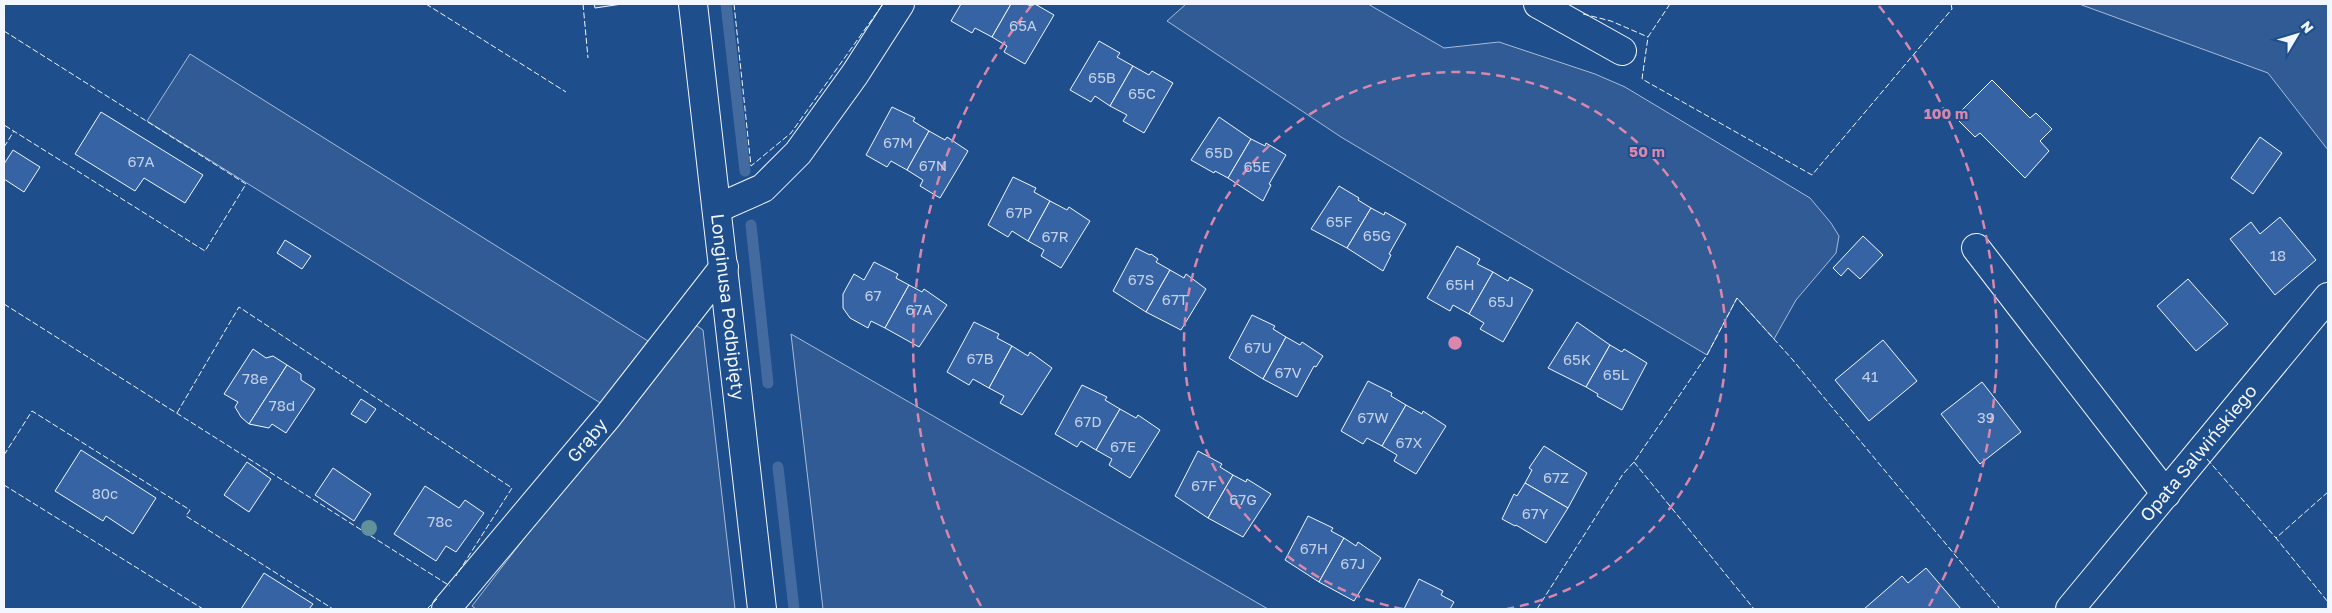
<svg xmlns="http://www.w3.org/2000/svg" width="2332" height="613" viewBox="0 0 2332 613" font-family="'Golos Text',sans-serif">
	<style>
		.green { fill: #305b95; stroke: #a8bbd7 }
		.lines { fill: none; stroke-linecap: round; stroke-linejoin: round }
		.stream { stroke: #446ba0; stroke-width: 11 }
		.building { fill: #3563a3; stroke: #f2f6ff }
		.minor-casing { stroke: #f2f6ff; stroke-width: 30 }
		.minor { stroke: #1f4e8c; stroke-width: 28 }
		.fence { stroke: #f2f6ff; stroke-width: 1; stroke-dasharray: 6 2.5; stroke-linecap: butt }
		.tree { fill: #61919a }
		.ring { fill: none; stroke: #da87ad; stroke-width: 2.5; stroke-dasharray: 9 6 }
		.labels { text-anchor: middle; stroke-width: 4; stroke-linejoin: round; paint-order: stroke }
		.number-label { font-size: 15px; fill: #c3d1e8 }
		.street-label { font-size: 18px; fill: #f2f6ff; stroke: #1f4e8c }
		.centre { fill: #da87ad; stroke: #1f4e8c; stroke-width: 2.5 }
		.ring-label { font-size: 15px; text-anchor: middle; font-weight: bold; fill: #da87ad; stroke: #1f4e8c; stroke-width: 4; stroke-linejoin: round; paint-order: stroke }
	</style>
	<rect width="100%" height="100%" fill="#1f4e8c"/>
	<g class="green">
		<path d="M 1186,4 L 1368,4 L 1444,48 L 1499,42 L 1595,74 L 1625,87 L 1810,198 L 1831,223 L 1839,236 L 1836,253 L 1796,300 L 1774,339 L 1737,298 L 1707,355 L 1341,137 L 1167,21 Z"/>
		<path d="M 2079,4 L 2328,4 L 2328,150 L 2268,73 Z"/>
		<path d="M 190,54 L 648,341 L 602,404 L 147,121 Z"/>
		<path d="M 691,322 L 703,330 L 735,609 L 476,609 L 472,606 Z"/>
		<path d="M 791,334 L 1268,609 L 823,609 Z"/>
	</g>
	<g class="lines">
		<g class="stream">
			<path d="M 726,4 L 745,171"/>
			<path d="M 751,225 L 768,383"/>
			<path d="M 778,467 L 794,609"/>
		</g>
	</g>
	<g class="building">
		<path d="M 594,4 L 622,4 L 595,8 Z"/>
		<path d="M 961,4 L 1011,4 L 992,37 L 975,28 L 972,33 L 951,21 Z"/>
		<path d="M 1011,4 L 1026,4 L 1031,6 L 1035,4 L 1054,15 L 1025,64 L 1004,52 L 1007,46 L 992,37 Z"/>
		<path d="M 1099,41 L 1120,53 L 1117,57 L 1133,66 L 1110,106 L 1095,96 L 1091,102 L 1070,90 Z"/>
		<path d="M 1133,66 L 1149,75 L 1152,71 L 1173,83 L 1144,133 L 1123,121 L 1127,115 L 1110,106 Z"/>
		<path d="M 1992,80 L 2030,118 L 2036,113 L 2052,129 L 2040,141 L 2049,151 L 2025,178 L 1980,133 L 1975,137 L 1955,117 Z"/>
		<path d="M 892,107 L 915,118 L 913,121 L 929,131 L 907,170 L 891,161 L 887,167 L 866,155 Z"/>
		<path d="M 101,112 L 203,175 L 185,203 L 144,178 L 135,191 L 75,154 Z"/>
		<path d="M 1219,117 L 1251,139 L 1228,178 L 1215,171 L 1214,173 L 1191,160 Z"/>
		<path d="M 929,131 L 945,140 L 947,137 L 968,151 L 940,198 L 920,186 L 923,180 L 907,170 Z"/>
		<path d="M 2260,137 L 2282,153 L 2253,194 L 2231,178 Z"/>
		<path d="M 1251,139 L 1265,146 L 1266,143 L 1286,155 L 1269,184 L 1271,185 L 1263,201 L 1228,178 Z"/>
		<path d="M 13,150 L 40,167 L 24,192 L 4,179 L 4,164 Z"/>
		<path d="M 1013,177 L 1036,188 L 1034,192 L 1050,201 L 1028,241 L 1012,231 L 1008,237 L 988,225 Z"/>
		<path d="M 1339,186 L 1359,198 L 1358,200 L 1371,208 L 1347,248 L 1311,229 Z"/>
		<path d="M 1050,201 L 1067,210 L 1069,207 L 1090,221 L 1061,268 L 1041,256 L 1044,250 L 1028,241 Z"/>
		<path d="M 1371,208 L 1384,215 L 1385,212 L 1406,224 L 1389,254 L 1391,255 L 1383,271 L 1347,248 Z"/>
		<path d="M 2280,217 L 2316,260 L 2275,295 L 2230,239 L 2251,222 L 2260,234 Z"/>
		<path d="M 1863,236 L 1883,255 L 1860,279 L 1848,268 L 1841,276 L 1833,268 Z"/>
		<path d="M 285,240 L 311,256 L 302,269 L 277,253 Z"/>
		<path d="M 1457,246 L 1480,259 L 1477,264 L 1493,272 L 1469,314 L 1453,305 L 1450,311 L 1427,298 Z"/>
		<path d="M 1136,248 L 1150,255 L 1151,254 L 1158,259 L 1156,262 L 1170,270 L 1146,312 L 1113,291 Z"/>
		<path d="M 874,262 L 898,274 L 896,278 L 909,285 L 885,328 L 871,321 L 868,328 L 850,318 L 843,308 L 843,294 L 854,274 L 864,280 Z"/>
		<path d="M 1170,270 L 1184,278 L 1186,274 L 1206,289 L 1181,330 L 1146,312 Z"/>
		<path d="M 1493,272 L 1508,281 L 1510,277 L 1533,290 L 1503,342 L 1480,329 L 1484,323 L 1469,314 Z"/>
		<path d="M 2188,279 L 2228,324 L 2196,351 L 2157,306 Z"/>
		<path d="M 909,285 L 922,292 L 924,289 L 947,305 L 919,347 L 885,328 Z"/>
		<path d="M 1252,315 L 1275,326 L 1273,329 L 1286,337 L 1263,379 L 1229,358 Z"/>
		<path d="M 974,322 L 999,334 L 997,338 L 1012,346 L 989,388 L 973,379 L 969,385 L 947,372 Z"/>
		<path d="M 1577,322 L 1610,345 L 1586,387 L 1548,368 Z"/>
		<path d="M 1286,337 L 1300,345 L 1302,342 L 1323,356 L 1316,367 L 1314,366 L 1297,397 L 1263,379 Z"/>
		<path d="M 1883,340 L 1917,381 L 1869,421 L 1835,380 Z"/>
		<path d="M 1610,345 L 1622,352 L 1624,349 L 1647,363 L 1622,410 L 1597,396 L 1598,394 L 1586,387 Z"/>
		<path d="M 1012,346 L 1028,356 L 1030,352 L 1052,368 L 1022,415 L 1000,403 L 1004,396 L 989,388 Z"/>
		<path d="M 253,349 L 266,358 L 273,356 L 287,365 L 249,424 L 241,417 L 235,407 L 238,402 L 224,394 Z"/>
		<path d="M 287,365 L 301,374 L 301,380 L 315,389 L 286,433 L 272,424 L 269,428 L 249,424 Z"/>
		<path d="M 1368,381 L 1392,393 L 1391,396 L 1406,405 L 1382,446 L 1367,438 L 1363,444 L 1341,431 Z"/>
		<path d="M 1982,382 L 2021,432 L 1980,464 L 1941,414 Z"/>
		<path d="M 1082,385 L 1107,397 L 1105,400 L 1120,409 L 1096,450 L 1081,441 L 1077,447 L 1055,434 Z"/>
		<path d="M 361,399 L 376,409 L 366,423 L 351,414 Z"/>
		<path d="M 1406,405 L 1422,414 L 1423,411 L 1446,426 L 1416,474 L 1394,461 L 1397,455 L 1382,446 Z"/>
		<path d="M 1120,409 L 1136,418 L 1138,415 L 1160,430 L 1130,478 L 1109,465 L 1112,459 L 1096,450 Z"/>
		<path d="M 1544,446 L 1587,473 L 1568,508 L 1525,483 L 1532,470 L 1529,468 Z"/>
		<path d="M 81,450 L 156,498 L 133,534 L 106,516 L 103,521 L 55,491 Z"/>
		<path d="M 1198,451 L 1222,464 L 1220,467 L 1233,475 L 1208,518 L 1175,496 Z"/>
		<path d="M 247,462 L 271,479 L 249,512 L 224,495 Z"/>
		<path d="M 333,468 L 371,494 L 354,521 L 315,495 Z"/>
		<path d="M 1233,475 L 1246,482 L 1247,479 L 1271,494 L 1243,537 L 1208,518 Z"/>
		<path d="M 1525,483 L 1568,508 L 1546,543 L 1516,525 L 1515,526 L 1502,519 L 1514,494 L 1517,496 Z"/>
		<path d="M 425,486 L 459,508 L 465,500 L 484,513 L 456,552 L 446,546 L 436,561 L 394,534 Z"/>
		<path d="M 1308,516 L 1333,528 L 1331,531 L 1344,538 L 1319,582 L 1285,560 Z"/>
		<path d="M 1344,538 L 1356,546 L 1358,542 L 1381,558 L 1354,601 L 1319,582 Z"/>
		<path d="M 1926,568 L 1961,609 L 1864,609 L 1902,576 L 1908,583 Z"/>
		<path d="M 264,573 L 313,604 L 309,609 L 241,609 Z"/>
		<path d="M 1419,579 L 1443,591 L 1441,595 L 1454,602 L 1450,609 L 1404,609 Z"/>
	</g>
	<g class="lines">
		<g class="minor-casing">
			<g id="minor">
				<path id="s1" d="M 693,4 L 762,609"/>
				<path d="M 1538,4 L 1622,51"/>
				<path d="M 718,208 L 763,188 L 798,153 L 855,74 L 900,4"/>
				<path d="M 1976,248 L 2166,494"/>
				<path id="s2" d="M 446,609 L 608,416 L 724,267"/>
				<path id="s3" d="M 2070,609 L 2328,297"/>
			</g>
		</g>
		<use href="#minor" class="minor"/>
		<g class="fence">
			<path d="M 426,4 L 566,92"/>
			<path d="M 583,4 L 588,58"/>
			<path d="M 734,4 L 751,166 L 791,133 L 883,4"/>
			<path d="M 1670,4 L 1648,37 L 1642,79 L 1812,175 L 1952,9 L 1951,4"/>
			<path d="M 1583,14 L 1611,21 L 1648,37"/>
			<path d="M 4,31 L 246,184 L 205,251 L 4,125"/>
			<path d="M 4,147 L 14,131"/>
			<path d="M 4,304 L 450,586"/>
			<path d="M 177,413 L 239,307 L 512,488 L 456,576"/>
			<path d="M 4,455 L 32,411 L 190,510 L 186,516 L 333,609"/>
			<path d="M 2207,459 L 2276,538"/>
			<path d="M 1634,462 L 1754,609"/>
			<path d="M 4,485 L 203,609"/>
			<path d="M 2328,492 L 2276,538 L 2328,602"/>
			<path d="M 427,609 L 437,599"/>
			<path d="M 1537,609 L 1623,474 L 1634,462 L 1707,355 L 1737,298 L 1792,359 L 2000,609"/>
		</g>
	</g>
	<circle class="tree" cx="369" cy="528" r="8"/>
	<g class="ring">
		<path d="M1403 609A271 271 0 1 1 1507 609"/>
		<path d="M981 606A542 542 0 0 1 1031 6M1879 6A542 542 0 0 1 1929 606"/>
	</g>
	<g class="labels">
		<g class="number-label">
			<text x="1023" y="31">65A</text>
			<text x="1102" y="83">65B</text>
			<text x="1142" y="99">65C</text>
			<text x="898" y="148">67M</text>
			<text x="1219" y="158">65D</text>
			<text x="141" y="167">67A</text>
			<text x="933" y="171">67N</text>
			<text x="1257" y="172">65E</text>
			<text x="1019" y="218">67P</text>
			<text x="1339" y="227">65F</text>
			<text x="1377" y="241">65G</text>
			<text x="1055" y="242">67R</text>
			<text x="2278" y="261">18</text>
			<text x="1141" y="285">67S</text>
			<text x="1460" y="290">65H</text>
			<text x="873" y="301">67</text>
			<text x="1175" y="305">67T</text>
			<text x="1501" y="307">65J</text>
			<text x="919" y="315">67A</text>
			<text x="1258" y="353">67U</text>
			<text x="980" y="364">67B</text>
			<text x="1577" y="365">65K</text>
			<text x="1288" y="378">67V</text>
			<text x="1616" y="380">65L</text>
			<text x="1870" y="382">41</text>
			<text x="255" y="384">78e</text>
			<text x="282" y="411">78d</text>
			<text x="1373" y="423">67W</text>
			<text x="1986" y="423">39</text>
			<text x="1088" y="427">67D</text>
			<text x="1409" y="448">67X</text>
			<text x="1123" y="452">67E</text>
			<text x="1556" y="483">67Z</text>
			<text x="1204" y="491">67F</text>
			<text x="105" y="499">80c</text>
			<text x="1243" y="505">67G</text>
			<text x="1535" y="519">67Y</text>
			<text x="440" y="527">78c</text>
			<text x="1314" y="554">67H</text>
			<text x="1353" y="569">67J</text>
		</g>
		<g class="street-label">
			<text dy="6" stroke="none"><textPath href="#s1" startOffset="305">Longinusa Podbipięty</textPath></text>
			<text dy="6" stroke="none"><textPath href="#s2" startOffset="220">Grąby</textPath></text>
			<text dy="6" stroke="none"><textPath href="#s3" startOffset="202">Opata Salwińskiego</textPath></text>
		</g>
	</g>
	<circle cx="1455" cy="343" r="8" class="centre"/>
	<g class="ring-label">
		<text x="1946" y="119">100 m</text>
		<text x="1647" y="157">50 m</text>
	</g>
	<rect width="2332" height="613" fill="none" stroke="#f2f6ff" stroke-width="10"/>
	<g transform="translate(2297 35) rotate(52)" stroke="#1f4e8c" stroke-width="4" paint-order="stroke">
	<path d="M0-4L9 19L0 12L-9 19Z" fill="#f2f6ff"/>
	<text y="-8" font-size="14" font-weight="bold" text-anchor="middle" fill="#f2f6ff">N</text>
	</g>
</svg>
